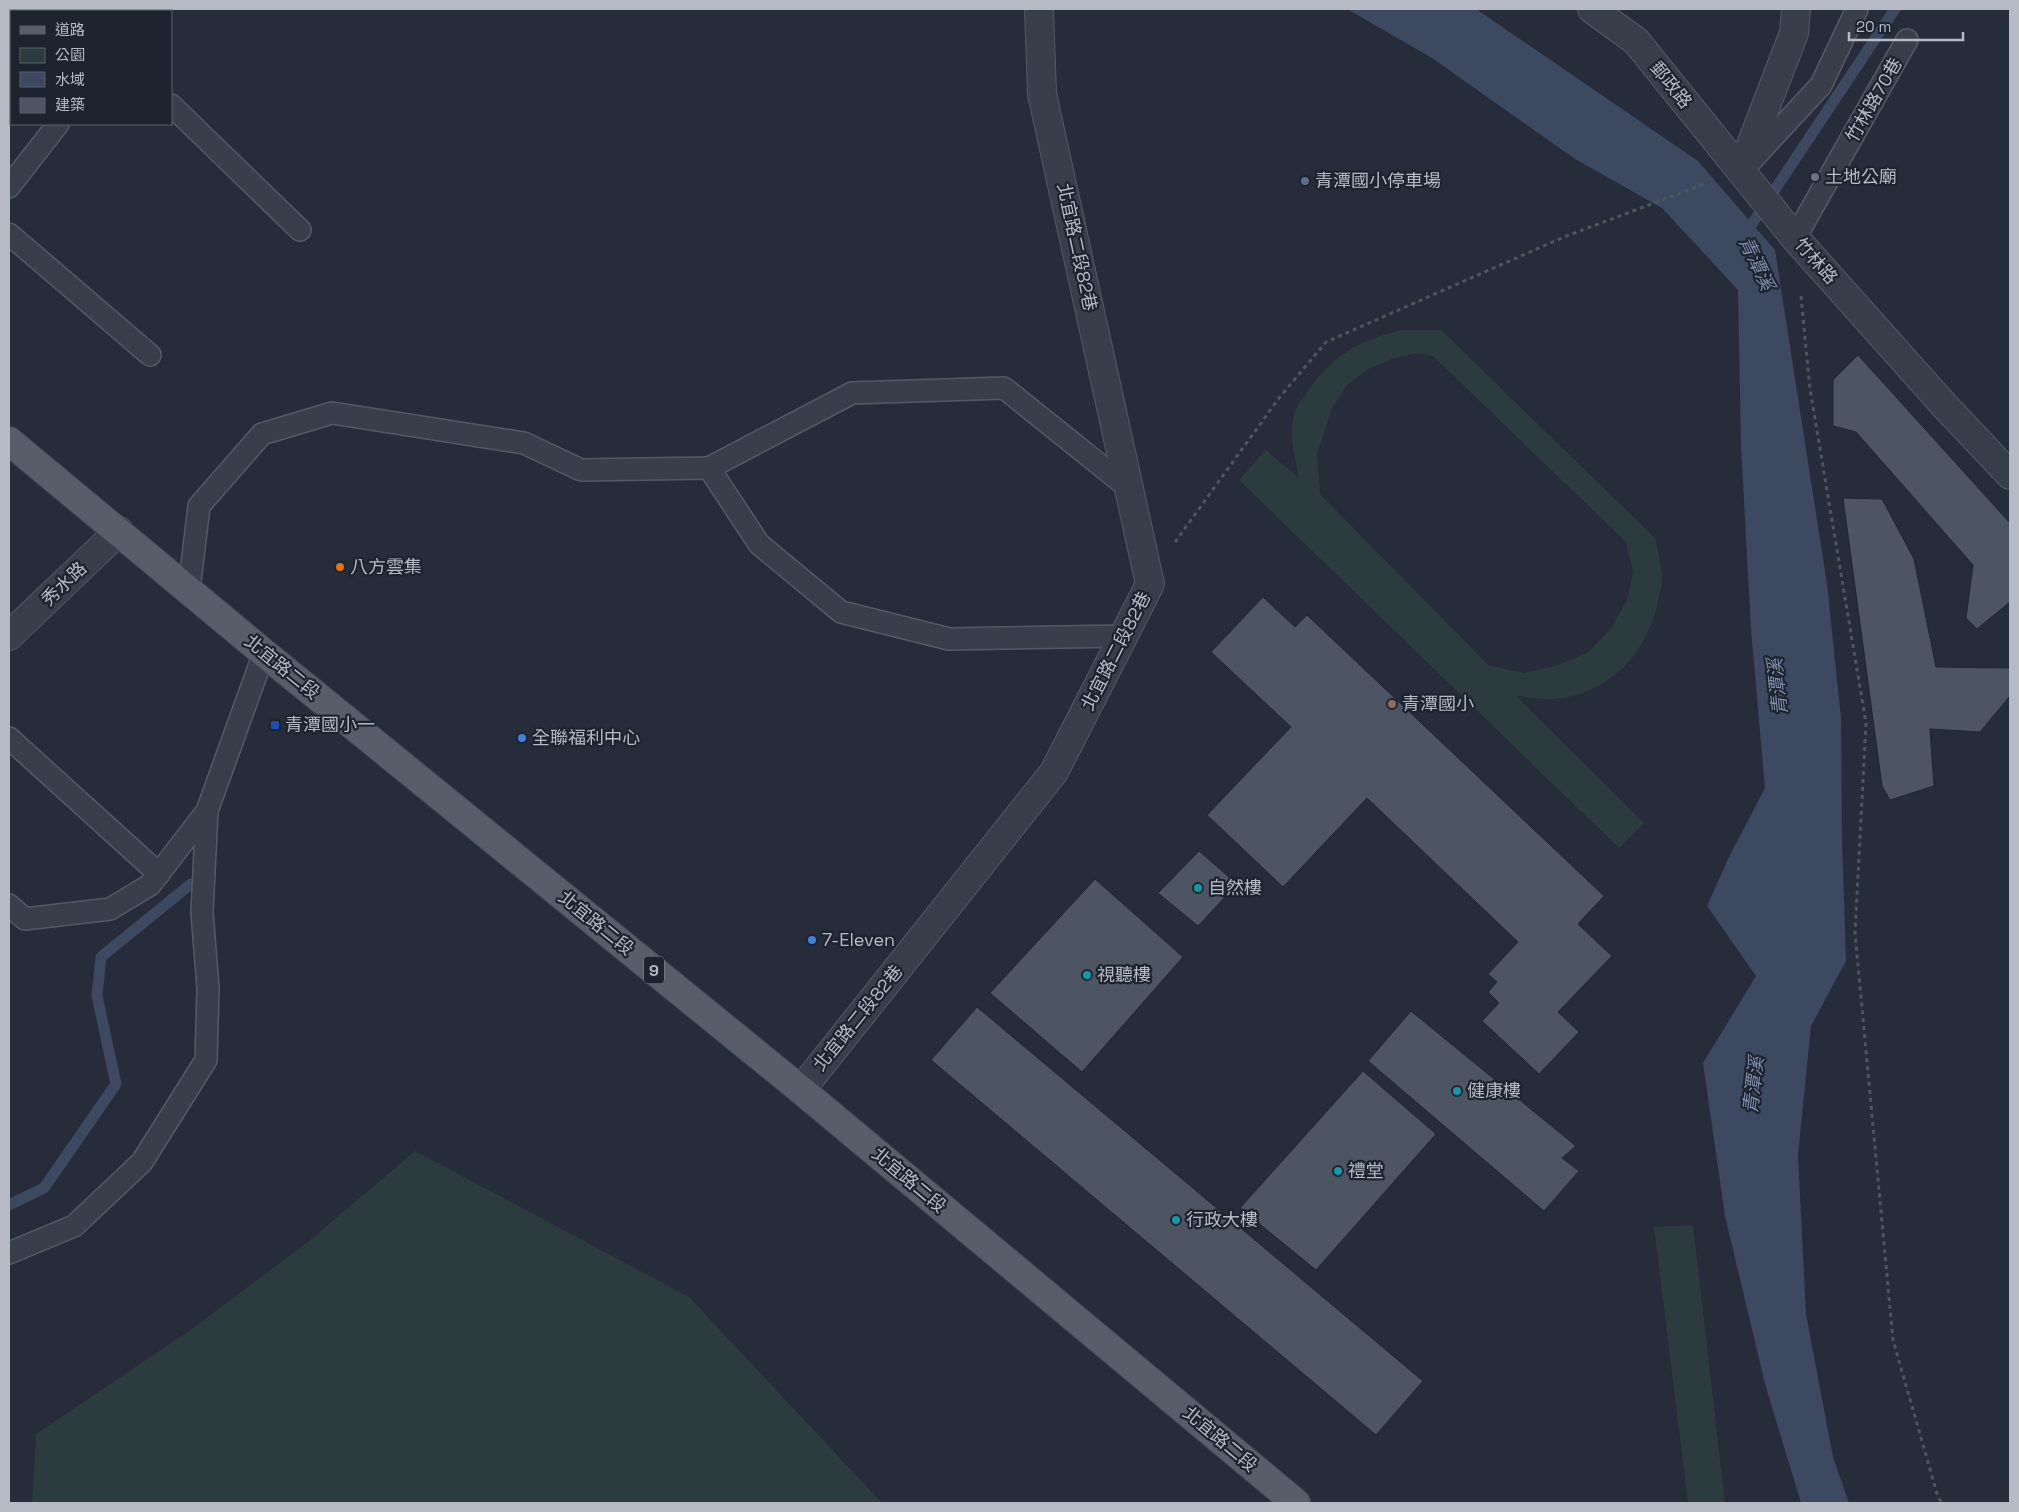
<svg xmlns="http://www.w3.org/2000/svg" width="2019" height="1512" viewBox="0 0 2019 1512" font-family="'Space Grotesk','Noto Sans TC',sans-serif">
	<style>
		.green { fill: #2c3c3e; fill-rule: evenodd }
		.water { fill: #3d4960 }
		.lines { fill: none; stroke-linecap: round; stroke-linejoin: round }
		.stream { stroke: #3d4960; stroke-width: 11 }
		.building { fill: #4d5462; stroke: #202631 }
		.service-casing { stroke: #545a65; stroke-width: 24 }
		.minor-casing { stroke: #545a65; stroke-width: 30 }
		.primary-casing { stroke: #424853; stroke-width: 30 }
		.path { stroke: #4a585b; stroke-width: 3; stroke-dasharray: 4 4; stroke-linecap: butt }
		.service { stroke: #393f4a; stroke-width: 21 }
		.minor { stroke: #393f4a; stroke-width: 28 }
		.primary { stroke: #585d69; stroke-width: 28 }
		.worship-dot { fill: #6b7280; stroke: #1e242f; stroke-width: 2 }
		.service-dot { fill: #5c6f8a; stroke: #1e242f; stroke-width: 2 }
		.food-dot { fill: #e8710a; stroke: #1e242f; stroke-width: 2 }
		.education-dot { fill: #8d6e63; stroke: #1e242f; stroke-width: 2 }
		.transit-dot { fill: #1a4fb4; stroke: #1e242f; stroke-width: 2 }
		.shop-dot { fill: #3f7fe0; stroke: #1e242f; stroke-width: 2 }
		.culture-dot { fill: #0f9aa8; stroke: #1e242f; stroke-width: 2 }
		.labels { text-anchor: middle; stroke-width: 4.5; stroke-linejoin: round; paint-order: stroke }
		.shield { fill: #1e242f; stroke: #888d98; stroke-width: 1 }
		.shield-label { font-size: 16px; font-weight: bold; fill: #b5bac5 }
		.street-label { font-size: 18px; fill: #b5bac5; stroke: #1e242f }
		.poi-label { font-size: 18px; fill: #b5bac5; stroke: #1e242f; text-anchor: start }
		.water-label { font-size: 19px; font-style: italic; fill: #808eaa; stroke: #1e242f }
	</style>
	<rect width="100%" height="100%" fill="#262c39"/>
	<g class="green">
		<path d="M 1401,330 L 1441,330 L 1655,538 C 1658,552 1662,566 1662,580 C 1662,588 1659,598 1657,606 C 1645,657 1605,697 1550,699 C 1539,700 1527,696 1516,696 L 1644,823 L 1619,848 L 1239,480 L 1266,450 L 1299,478 C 1295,456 1288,436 1294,414 C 1295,407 1302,400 1306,394 C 1332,355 1356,342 1401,330 ZM 1418,353 L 1433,356 L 1626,542 L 1633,572 L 1628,598 L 1612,627 L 1589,652 L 1555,666 L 1524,673 L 1488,665 L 1320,494 L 1317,455 L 1332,408 L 1347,385 L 1368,369 L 1392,359 Z"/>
		<path d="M 415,1151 L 689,1297 L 882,1503 L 32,1503 L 36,1434 L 189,1331 L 309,1241 Z"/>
		<path d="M 1693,1225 L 1725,1503 L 1688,1503 L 1654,1227 Z"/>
	</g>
	<path class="water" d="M 1347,9 L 1476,9 L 1698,161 L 1775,250 L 1827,584 L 1841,718 L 1842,840 L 1846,961 L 1811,1026 L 1798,1155 L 1806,1314 L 1833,1457 L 1849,1503 L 1801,1503 L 1765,1384 L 1725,1216 L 1703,1063 L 1756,976 L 1707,906 L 1729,857 L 1765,788 L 1751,629 L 1741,445 L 1738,290 L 1662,208 L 1575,159 L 1432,58 Z"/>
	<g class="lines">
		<g class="stream">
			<path d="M 1744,236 L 1895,9"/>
			<path d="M 9,1205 L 44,1188 L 116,1084 L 97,996 L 101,957 L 191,884"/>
		</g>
	</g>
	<g class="building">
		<path d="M 1858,355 L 2010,523 L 2010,602 L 1977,629 L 1966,618 L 1973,565 L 1856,432 L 1833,426 L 1833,380 Z"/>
		<path d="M 1843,498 L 1882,499 L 1914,559 L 1936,667 L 2010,668 L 2010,696 L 1980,732 L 1930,729 L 1934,786 L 1890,800 L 1882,786 Z"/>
		<path d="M 1263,597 L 1295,627 L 1307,615 L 1604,896 L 1578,924 L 1612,956 L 1558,1012 L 1579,1032 L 1539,1074 L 1482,1021 L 1499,1003 L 1488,992 L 1497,982 L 1488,974 L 1518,942 L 1367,798 L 1283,887 L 1207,815 L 1291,727 L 1211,652 Z"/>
		<path d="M 1199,851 L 1237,884 L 1198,926 L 1158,893 Z"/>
		<path d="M 1095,879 L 1183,957 L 1082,1072 L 990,993 Z"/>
		<path d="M 977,1007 L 1423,1381 L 1376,1435 L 931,1060 Z"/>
		<path d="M 1411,1011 L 1576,1146 L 1562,1158 L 1579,1171 L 1544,1211 L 1368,1061 Z"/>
		<path d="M 1363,1071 L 1436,1134 L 1316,1270 L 1240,1208 Z"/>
	</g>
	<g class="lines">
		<g class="service-casing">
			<g id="service">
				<path d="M 65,9 L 68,11"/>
				<path d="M 171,105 L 300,230"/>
				<path d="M 1748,164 L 1821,85 L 1857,9"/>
				<path d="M 9,187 L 58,124"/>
				<path d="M 9,234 L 150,355"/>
				<path d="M 1795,238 L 1907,40"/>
				<path d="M 709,468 L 852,393 L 1004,388 L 1130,489"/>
				<path d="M 189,590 L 199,506 L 262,434 L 332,413 L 524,443 L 581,470 L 709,468 L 759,544 L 841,612 L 949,639 L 1124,636"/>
				<path d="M 9,738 L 159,874"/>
				<path d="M 9,905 L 25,919 L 110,909 L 150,885 L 207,811 L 264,653"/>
				<path d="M 9,1253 L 74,1226 L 142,1162 L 206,1060 L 208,988 L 202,912 L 207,811"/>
			</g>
		</g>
		<g class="minor-casing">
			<g id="minor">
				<path d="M 1592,9 L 1636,41 L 1795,238 L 1944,405 L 2010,475"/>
				<path d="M 1741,171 L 1794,33 L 1796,9"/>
				<path d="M 9,636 L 119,531"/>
				<path d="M 801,1090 L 1054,772 L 1150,584 L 1042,94 L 1039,9"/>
			</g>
		</g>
		<g class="primary-casing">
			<path id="primary" d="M 9,441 L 264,653 L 801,1090 L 1296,1503"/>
		</g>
		<g class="path">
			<path d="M 1801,296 L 1810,389 L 1866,723 L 1855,933 L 1893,1340 L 1938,1497 L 1942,1503"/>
			<path d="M 1175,542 L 1279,398 L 1326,342 L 1564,237 L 1707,183"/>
		</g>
		<use href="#service" class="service"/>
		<use href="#minor" class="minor"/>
		<use href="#primary" class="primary"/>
	</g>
	<circle class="worship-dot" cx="1815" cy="177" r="5"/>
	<circle class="service-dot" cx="1305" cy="181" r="5"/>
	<circle class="food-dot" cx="340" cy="567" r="5"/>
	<circle class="education-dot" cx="1392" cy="704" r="5"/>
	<rect class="transit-dot" x="270" y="720" width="10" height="10" rx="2.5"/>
	<g class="shop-dot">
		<circle cx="522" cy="738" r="5"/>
		<circle cx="812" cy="940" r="5"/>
	</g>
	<g class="culture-dot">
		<circle cx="1198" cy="888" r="5"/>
		<circle cx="1087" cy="975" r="5"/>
		<circle cx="1457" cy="1091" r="5"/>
		<circle cx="1338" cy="1171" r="5"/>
		<circle cx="1176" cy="1220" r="5"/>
	</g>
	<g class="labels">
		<rect class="shield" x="644" y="956.5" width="20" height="27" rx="4"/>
		<g class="shield-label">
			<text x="654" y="976">9</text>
		</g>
		<g class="street-label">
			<text transform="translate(1671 85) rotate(51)" y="6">郵政路</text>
			<text transform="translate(1874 100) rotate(-60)" y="6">竹林路70巷</text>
			<text transform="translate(1077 247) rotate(78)" y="6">北宜路二段82巷</text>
			<text transform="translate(1816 261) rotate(49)" y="6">竹林路</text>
			<text transform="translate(64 584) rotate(-44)" y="6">秀水路</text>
			<text transform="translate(1116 651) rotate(-63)" y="6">北宜路二段82巷</text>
			<text transform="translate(282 667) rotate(39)" y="6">北宜路二段</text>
			<text transform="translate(596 923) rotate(39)" y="6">北宜路二段</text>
			<text transform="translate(858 1018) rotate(-51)" y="6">北宜路二段82巷</text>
			<text transform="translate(909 1180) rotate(40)" y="6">北宜路二段</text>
			<text transform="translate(1220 1439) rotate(40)" y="6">北宜路二段</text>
		</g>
		<g class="poi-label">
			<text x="1825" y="183">土地公廟</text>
			<text x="1315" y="187">青潭國小停車場</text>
			<text x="350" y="573">八方雲集</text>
			<text x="1402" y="710">青潭國小</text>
			<text x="285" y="731">青潭國小一</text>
			<text x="532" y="744">全聯福利中心</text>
			<text x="1208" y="894">自然樓</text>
			<text x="822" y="946">7-Eleven</text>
			<text x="1097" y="981">視聽樓</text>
			<text x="1467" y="1097">健康樓</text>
			<text x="1348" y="1177">禮堂</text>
			<text x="1186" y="1226">行政大樓</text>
		</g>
		<g class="water-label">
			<text transform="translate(1757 263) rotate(65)" y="7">青潭溪</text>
			<text transform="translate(1777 687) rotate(-96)" y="7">青潭溪</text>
			<text transform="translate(1753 1085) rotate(-83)" y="7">青潭溪</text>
		</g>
	</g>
	<rect width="2019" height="1512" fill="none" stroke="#b5bac5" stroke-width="20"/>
	<rect x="10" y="10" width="162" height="115" fill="#1e242f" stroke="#5a606b"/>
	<rect x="20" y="26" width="25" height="8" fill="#585d69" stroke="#5a606b"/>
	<text x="55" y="35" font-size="15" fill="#b5bac5">道路</text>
	<rect x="20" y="48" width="25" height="15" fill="#2c3c3e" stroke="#5a606b"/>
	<text x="55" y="60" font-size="15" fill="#b5bac5">公園</text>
	<rect x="20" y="72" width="25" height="15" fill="#3d4960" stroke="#5a606b"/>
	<text x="55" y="85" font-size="15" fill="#b5bac5">水域</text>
	<rect x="20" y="98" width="25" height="15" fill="#4d5462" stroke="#5a606b"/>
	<text x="55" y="110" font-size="15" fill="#b5bac5">建築</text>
	<path d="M1849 32v8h114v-8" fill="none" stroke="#b5bac5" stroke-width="2.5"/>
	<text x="1856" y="32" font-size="15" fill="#b5bac5" stroke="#1e242f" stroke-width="4" paint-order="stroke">20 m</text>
</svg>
